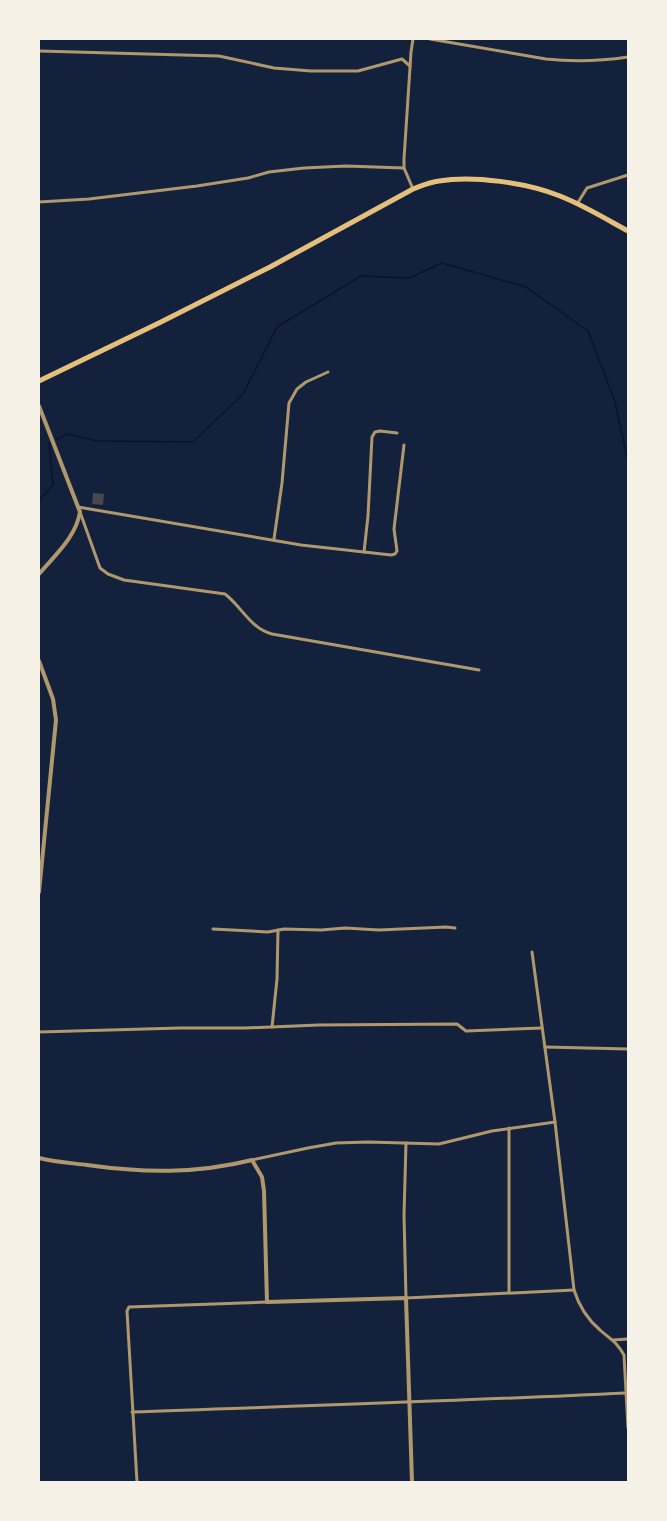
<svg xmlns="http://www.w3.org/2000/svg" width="667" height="1521" viewBox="0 0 667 1521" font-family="'Open Sans',sans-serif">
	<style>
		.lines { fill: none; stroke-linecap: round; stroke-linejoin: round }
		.stream { stroke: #0b132b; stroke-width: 1.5 }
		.building { fill: #48494c }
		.minor { stroke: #b1986c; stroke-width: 3 }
		.tertiary { stroke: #b1986c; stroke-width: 4 }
		.primary { stroke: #e5c07b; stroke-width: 5 }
	</style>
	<rect width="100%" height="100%" fill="#14213d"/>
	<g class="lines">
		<g class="stream">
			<path d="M 57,439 L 68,434 L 97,441 L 193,442 L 243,394 L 277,327 L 361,276 L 409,278 L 442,263 L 526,287 L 588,331 L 615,402 L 628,461"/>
			<path d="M 39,500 L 53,485 L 49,443"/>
		</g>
	</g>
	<path class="building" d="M 93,493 L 104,494 L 103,505 L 92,504 Z"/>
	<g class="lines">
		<g class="minor">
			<path d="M 430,39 L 546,59 C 573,62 601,61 628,57"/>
			<path d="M 39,51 L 219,56 L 274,68 L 311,71 L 358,71 L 402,59 L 410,66"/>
			<path d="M 413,189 L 404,168 L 404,159 L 411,52 L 413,39"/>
			<path d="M 39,202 L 89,199 L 197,186 L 248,178 L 269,172 L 304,168 L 346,166 L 404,168"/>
			<path d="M 577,204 L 587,188 L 628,175"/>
			<path d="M 78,507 L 301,545 L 391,555 L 395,554 L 397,551 L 394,529 L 404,445"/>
			<path d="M 80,512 L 100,568 L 108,574 L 124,580 L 225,594 C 242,607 250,628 272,634 L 479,670"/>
			<path d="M 274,539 L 282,483 L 289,403 L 297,389 L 306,382 L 328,372"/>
			<path d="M 364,552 L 368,516 L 372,437 L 375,432 L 380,431 L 397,433"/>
			<path d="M 213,929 L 268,932 L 284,929 L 321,930 L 345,928 L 379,930 L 446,927 L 455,928"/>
			<path d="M 532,952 L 555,1122 L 574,1290 C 579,1306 587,1319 600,1330 C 610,1339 617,1342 624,1355 L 628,1428"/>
			<path d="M 272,1027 L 277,979 L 278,930"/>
			<path d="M 39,1032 L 180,1028 L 245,1028 L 318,1025 L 457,1024 L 466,1031 L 542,1028"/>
			<path d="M 545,1047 L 628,1049"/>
			<path d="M 509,1128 L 509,1292"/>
			<path d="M 406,1143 L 404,1215 L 406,1298 L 574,1290"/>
			<path d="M 252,1160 L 308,1148 L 336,1143 L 368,1142 L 439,1144 L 492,1131 L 555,1122"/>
			<path d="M 613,1340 L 628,1339"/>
			<path d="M 132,1412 C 297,1406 461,1401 626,1393"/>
			<path d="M 137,1482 L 127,1311 L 129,1307 L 267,1302"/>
		</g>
		<g class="tertiary">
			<path d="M 39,406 L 80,512 C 76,537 55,555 39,574"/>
			<path d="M 39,661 L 53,699 L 56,720 L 39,892"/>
			<path d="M 39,1158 C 55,1162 71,1163 87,1165 C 144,1173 196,1174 252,1160 L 262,1177 L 264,1191 L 267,1302 L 406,1298 L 412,1482"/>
		</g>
		<path class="primary" d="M 39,381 L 161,322 L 270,267 L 413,189 C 421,186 430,182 439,181 C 473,175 528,183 560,196 C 583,205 606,219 628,231"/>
	</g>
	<rect width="667" height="1521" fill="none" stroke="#f6f1e7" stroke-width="80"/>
</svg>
